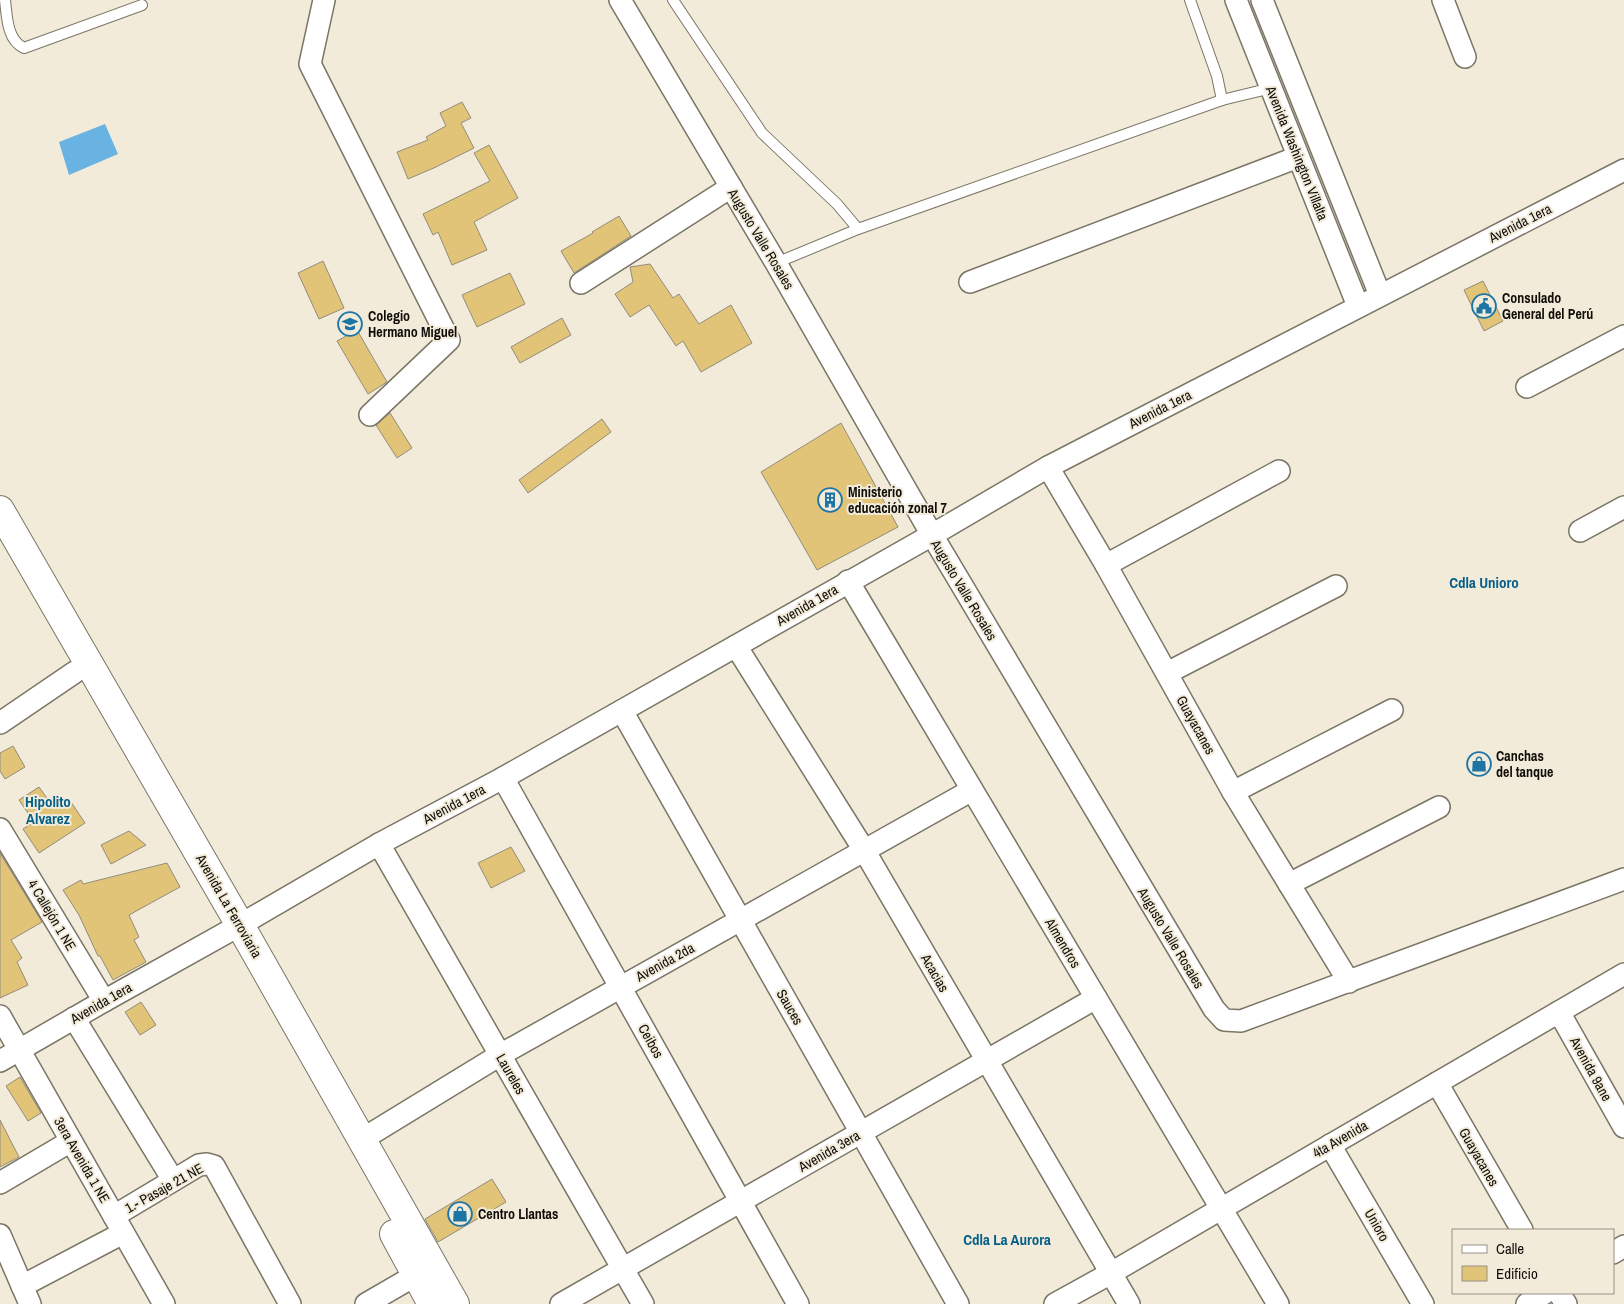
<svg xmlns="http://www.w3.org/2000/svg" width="1624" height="1304" viewBox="0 0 1624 1304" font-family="'Archivo Narrow',sans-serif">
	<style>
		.water { fill: #68b3e2 }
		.building { fill: #e2c478; stroke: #928c7c }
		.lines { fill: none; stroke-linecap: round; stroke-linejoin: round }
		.lane-casing { stroke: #7b7565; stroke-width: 12 }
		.street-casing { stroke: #7b7565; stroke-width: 24 }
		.secondary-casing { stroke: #7b7565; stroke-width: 30 }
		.lane { stroke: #fff; stroke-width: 10 }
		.street { stroke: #fff; stroke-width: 21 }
		.secondary { stroke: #fff; stroke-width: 28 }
		.labels { text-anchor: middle; stroke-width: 4; stroke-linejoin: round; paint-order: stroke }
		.street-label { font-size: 14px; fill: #100d08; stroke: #f2ebda }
		.poi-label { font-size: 14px; font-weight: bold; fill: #100d08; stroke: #f2ebda; text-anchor: start }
		.neighbourhood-label { font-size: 15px; font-weight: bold; fill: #035e88; stroke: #f2ebda }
	</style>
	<rect width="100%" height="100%" fill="#f2ebda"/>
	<path class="water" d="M 105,124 L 118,154 L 69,175 L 59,142 Z"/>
	<g class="building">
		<path d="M 462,102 L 471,118 L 461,123 L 474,148 L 436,167 L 408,179 L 397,152 L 428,140 L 426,137 L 446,126 L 440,113 Z"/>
		<path d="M 489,145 L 518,198 L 474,222 L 487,250 L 452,265 L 438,232 L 433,235 L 423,214 L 490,181 L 474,153 Z"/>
		<path d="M 619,216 L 631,236 L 574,273 L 561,251 L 593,233 L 592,232 Z"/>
		<path d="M 323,261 L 344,308 L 319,319 L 298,273 Z"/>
		<path d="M 650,264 L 673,298 L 679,294 L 699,324 L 731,305 L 752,343 L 701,372 L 683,341 L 676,346 L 649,305 L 630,317 L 615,294 L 633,282 L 630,267 Z"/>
		<path d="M 510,273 L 525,304 L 477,327 L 462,295 Z"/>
		<path d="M 1483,281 L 1503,321 L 1484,331 L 1464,290 Z"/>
		<path d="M 562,318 L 571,335 L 520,363 L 511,347 Z"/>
		<path d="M 357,330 L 387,382 L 368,394 L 337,341 Z"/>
		<path d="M 390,413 L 412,448 L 397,458 L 376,425 Z"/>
		<path d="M 602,419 L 611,432 L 528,493 L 519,480 Z"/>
		<path d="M 841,423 L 898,527 L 817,570 L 761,472 Z"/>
		<path d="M 13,746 L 25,767 L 5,779 L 0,771 L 0,753 Z"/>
		<path d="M 39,787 L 54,808 L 69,799 L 85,823 L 39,853 L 23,829 L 34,822 L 19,800 Z"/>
		<path d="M 129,831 L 146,845 L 111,864 L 101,845 Z"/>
		<path d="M 511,847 L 525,871 L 491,888 L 478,863 Z"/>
		<path d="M 0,853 L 42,922 L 11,940 L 22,958 L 17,962 L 28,985 L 0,998 Z"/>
		<path d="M 167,863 L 180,887 L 129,915 L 139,937 L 134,940 L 146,962 L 113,980 L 100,956 L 98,956 L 79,915 L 63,890 L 81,880 L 83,884 Z"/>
		<path d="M 141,1002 L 156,1025 L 140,1035 L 125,1012 Z"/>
		<path d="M 20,1077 L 41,1113 L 28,1121 L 6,1086 Z"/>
		<path d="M 0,1120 L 19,1157 L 0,1167 Z"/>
		<path d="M 492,1179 L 506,1202 L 438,1242 L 425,1219 Z"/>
	</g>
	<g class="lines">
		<g class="lane-casing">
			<g id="lane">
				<path d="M 5,0 C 7,17 7,40 24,48 L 142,5"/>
				<path d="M 673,0 L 762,133 L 837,204 L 858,229 L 1222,100 L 1217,76 L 1190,0"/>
				<path d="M 1222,100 L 1271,88"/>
				<path d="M 776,263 L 858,229"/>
			</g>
		</g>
		<g class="street-casing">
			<g id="street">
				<path d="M 324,0 L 310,64 L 449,340 L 370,415"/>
				<path d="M 620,0 L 776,263 L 932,535 L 1214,1009 L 1224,1020 L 1241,1021 L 1624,879"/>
				<path d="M 1236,0 L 1358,306"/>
				<path d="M 1262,0 L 1380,295"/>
				<path d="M 1443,0 L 1465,57"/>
				<path d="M 970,282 L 1298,157"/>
				<path d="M 581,283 L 731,187"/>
				<path d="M 1527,387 L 1624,336"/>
				<path d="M 1048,467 L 1106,565 L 1233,792 L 1349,982"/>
				<path d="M 1580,531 L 1624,507"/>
				<path d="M 1106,565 L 1279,471"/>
				<path d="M 848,581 L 1278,1304"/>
				<path d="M 736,646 L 864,850 L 1129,1304"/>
				<path d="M 1167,673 L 1336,586"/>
				<path d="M 622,711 L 958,1304"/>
				<path d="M 0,723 L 75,672"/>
				<path d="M 503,778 L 798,1304"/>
				<path d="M 1233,792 L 1392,710"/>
				<path d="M 0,829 L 104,1001"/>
				<path d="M 379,844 L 643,1304"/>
				<path d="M 1289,884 L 1439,807"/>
				<path d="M 1559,1012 L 1624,1127"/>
				<path d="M 0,1016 L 164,1304"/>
				<path d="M 74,1018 L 173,1180"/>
				<path d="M 0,1061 L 104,1001 L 240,925 L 379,844 L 503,778 L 932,535 L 1048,467 L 1624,170"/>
				<path d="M 1437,1083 L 1522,1230"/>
				<path d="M 361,1140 L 500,1055 L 972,790"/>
				<path d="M 1330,1145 L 1423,1304"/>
				<path d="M 0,1183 L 71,1141"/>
				<path d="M 114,1216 L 199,1165 L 207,1164 L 214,1166 L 290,1304"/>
				<path d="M 0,1235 L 30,1304"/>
				<path d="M 1613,1253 L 1624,1246"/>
				<path d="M 22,1286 L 123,1233"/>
				<path d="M 1559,1293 L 1566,1304"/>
				<path d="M 366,1304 L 416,1275"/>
				<path d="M 561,1304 L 1096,998"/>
				<path d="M 1055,1304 L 1111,1273 L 1624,974"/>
				<path d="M 1527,1304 L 1545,1293"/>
			</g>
		</g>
		<g class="secondary-casing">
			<g id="secondary">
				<path d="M 0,510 L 240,925 L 455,1304"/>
				<path d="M 394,1234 L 432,1304"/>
			</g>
		</g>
		<use href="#lane" class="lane"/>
		<use href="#street" class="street"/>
		<use href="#secondary" class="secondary"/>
	</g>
	<defs>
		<g id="civic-ring" transform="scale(1.25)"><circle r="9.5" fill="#f2ebda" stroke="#1c75a4" stroke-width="1.5"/><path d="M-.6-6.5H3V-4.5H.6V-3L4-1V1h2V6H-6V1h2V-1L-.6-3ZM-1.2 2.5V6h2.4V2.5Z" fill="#1c75a4"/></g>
		<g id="university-ring" transform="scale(1.25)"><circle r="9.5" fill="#f2ebda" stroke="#1c75a4" stroke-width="1.5"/><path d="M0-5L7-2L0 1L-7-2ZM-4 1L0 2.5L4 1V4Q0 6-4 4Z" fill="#1c75a4"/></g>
		<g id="building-ring" transform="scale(1.25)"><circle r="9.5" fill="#f2ebda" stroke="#1c75a4" stroke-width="1.5"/><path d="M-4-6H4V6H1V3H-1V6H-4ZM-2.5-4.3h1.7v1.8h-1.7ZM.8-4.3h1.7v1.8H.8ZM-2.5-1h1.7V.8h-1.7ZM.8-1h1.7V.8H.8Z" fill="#1c75a4"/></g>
		<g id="shop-ring" transform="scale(1.25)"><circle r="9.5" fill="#f2ebda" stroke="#1c75a4" stroke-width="1.5"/><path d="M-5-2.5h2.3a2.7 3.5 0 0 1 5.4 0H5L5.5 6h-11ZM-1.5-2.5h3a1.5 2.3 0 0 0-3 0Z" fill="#1c75a4"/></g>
	</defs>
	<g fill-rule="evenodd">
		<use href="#civic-ring" x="1484" y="306"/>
		<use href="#university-ring" x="350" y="324"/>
		<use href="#building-ring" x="830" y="500"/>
		<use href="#shop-ring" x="1479" y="764"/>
		<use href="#shop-ring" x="460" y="1214"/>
	</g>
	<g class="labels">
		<g class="street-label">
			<text transform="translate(1297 153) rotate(68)" y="5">Avenida Washington Villalta</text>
			<text transform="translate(1520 223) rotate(-27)" y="5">Avenida 1era</text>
			<text transform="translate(761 239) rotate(59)" y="5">Augusto Valle Rosales</text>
			<text transform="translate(1160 409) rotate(-27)" y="5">Avenida 1era</text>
			<text transform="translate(964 590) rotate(59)" y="5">Augusto Valle Rosales</text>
			<text transform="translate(807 605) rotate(-30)" y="5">Avenida 1era</text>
			<text transform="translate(1196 725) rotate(61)" y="5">Guayacanes</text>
			<text transform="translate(454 804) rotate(-28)" y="5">Avenida 1era</text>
			<text transform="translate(229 906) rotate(60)" y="5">Avenida La Ferroviaria</text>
			<text transform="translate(52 915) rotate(59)" y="5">4 Callejón 1 NE</text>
			<text transform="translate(1171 938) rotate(59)" y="5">Augusto Valle Rosales</text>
			<text transform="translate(1063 943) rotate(59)" y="5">Almendros</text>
			<text transform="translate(665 962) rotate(-29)" y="5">Avenida 2da</text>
			<text transform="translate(935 973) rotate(60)" y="5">Acacias</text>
			<text transform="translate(101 1003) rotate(-30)" y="5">Avenida 1era</text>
			<text transform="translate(790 1007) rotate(60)" y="5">Sauces</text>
			<text transform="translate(651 1041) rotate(61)" y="5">Ceibos</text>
			<text transform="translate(1591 1069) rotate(61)" y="5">Avenida 9ane</text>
			<text transform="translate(511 1074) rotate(60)" y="5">Laureles</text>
			<text transform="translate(1340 1139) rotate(-30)" y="5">4ta Avenida</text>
			<text transform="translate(829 1151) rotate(-30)" y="5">Avenida 3era</text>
			<text transform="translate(1479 1157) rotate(60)" y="5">Guayacanes</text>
			<text transform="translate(82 1160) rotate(60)" y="5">3era Avenida 1 NE</text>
			<text transform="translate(164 1188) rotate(-29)" y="5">1.- Pasaje 21 NE</text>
			<text transform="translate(1377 1225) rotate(60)" y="5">Unioro</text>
		</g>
		<g class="poi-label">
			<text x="1502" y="303">Consulado<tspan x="1502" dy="16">General del Perú</tspan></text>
			<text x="368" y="321">Colegio<tspan x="368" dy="16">Hermano Miguel</tspan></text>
			<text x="848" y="497">Ministerio<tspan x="848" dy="16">educación zonal 7</tspan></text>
			<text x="1496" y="761">Canchas<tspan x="1496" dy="16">del tanque</tspan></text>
			<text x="478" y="1219">Centro Llantas</text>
		</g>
		<g class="neighbourhood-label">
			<text x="1484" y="588">Cdla Unioro</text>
			<text x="48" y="807">Hipolito<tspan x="48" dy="17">Alvarez</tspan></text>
			<text x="1007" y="1245">Cdla La Aurora</text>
		</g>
	</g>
	<rect x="1452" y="1229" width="162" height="65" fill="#f2ebda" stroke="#989286"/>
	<rect x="1462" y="1245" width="25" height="8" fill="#ffffff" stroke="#989286"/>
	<text x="1496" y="1254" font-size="15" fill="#100d08">Calle</text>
	<rect x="1462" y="1266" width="25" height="15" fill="#e2c478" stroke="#989286"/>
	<text x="1496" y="1279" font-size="15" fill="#100d08">Edificio</text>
</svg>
